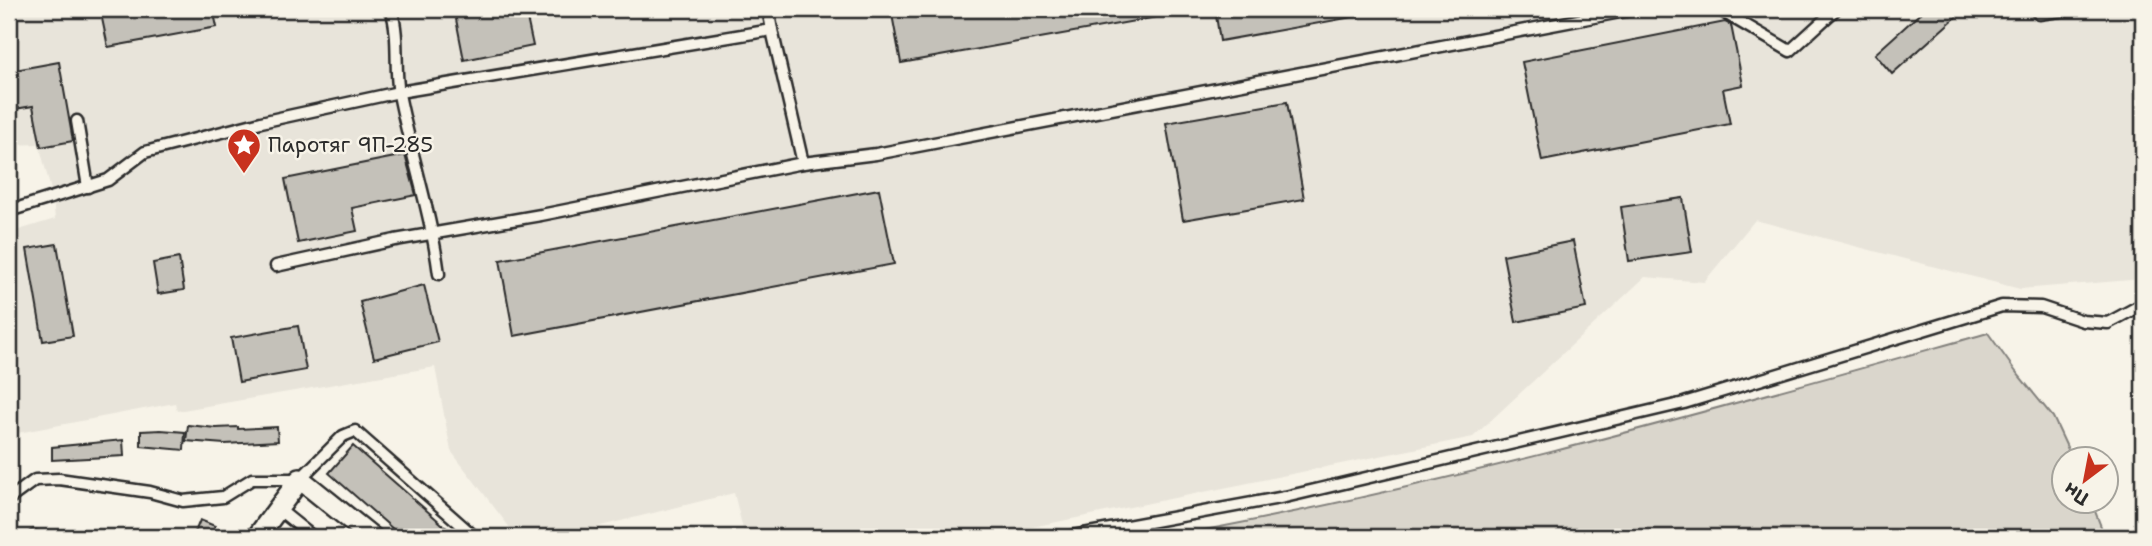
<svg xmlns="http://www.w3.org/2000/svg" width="2152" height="546" viewBox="0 0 2152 546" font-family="'Shantell Sans',sans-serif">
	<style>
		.built { fill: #e8e4da }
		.green { fill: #dad6cc; stroke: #82807c; stroke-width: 2 }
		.building { fill: #c4c1b9; stroke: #2b2b2b; stroke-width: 2 }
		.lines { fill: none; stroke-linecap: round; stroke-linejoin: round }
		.lane-casing { stroke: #2b2b2b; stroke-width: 15 }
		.street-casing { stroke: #2b2b2b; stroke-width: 24 }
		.lane { stroke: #f7f3e8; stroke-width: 10 }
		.street { stroke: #f7f3e8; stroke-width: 19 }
		.labels { text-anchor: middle; stroke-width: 5; stroke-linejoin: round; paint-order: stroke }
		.poi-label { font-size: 21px; fill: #2b2b2b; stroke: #f7f3e8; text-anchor: start }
	</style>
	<rect width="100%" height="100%" fill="#f7f3e8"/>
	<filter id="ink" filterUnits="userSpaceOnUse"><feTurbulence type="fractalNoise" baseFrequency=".0143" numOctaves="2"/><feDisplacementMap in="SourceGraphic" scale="14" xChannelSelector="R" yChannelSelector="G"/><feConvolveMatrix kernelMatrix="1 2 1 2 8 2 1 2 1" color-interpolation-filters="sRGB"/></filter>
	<g filter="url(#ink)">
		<path class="built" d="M 9,9 L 2143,9 L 2143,279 L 2020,289 L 1755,220 L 1704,282 L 1645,277 L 1473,437 L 983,537 L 745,537 L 734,493 L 556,537 L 517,537 L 451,451 L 435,367 L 177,411 L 175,403 L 18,433 L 9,381 L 9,233 L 55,219 L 53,198 L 39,144 L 9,145 Z"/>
		<path class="green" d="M 1988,333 L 2016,372 L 2053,417 L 2072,458 L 2064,458 L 2064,500 L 2091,501 L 2105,537 L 1166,537 C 1444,487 1716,409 1988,333 Z"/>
		<g class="building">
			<path d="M 100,9 L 213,9 L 217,27 L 108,47 Z"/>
			<path d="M 454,9 L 525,9 L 533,46 L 464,60 Z"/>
			<path d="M 891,9 L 1162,9 L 1163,16 L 901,63 Z"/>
			<path d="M 1215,9 L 1358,9 L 1358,16 L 1220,41 Z"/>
			<path d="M 1925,9 L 1965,9 L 1892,74 L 1875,54 Z"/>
			<path d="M 1725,22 L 1731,25 L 1743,85 L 1723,89 L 1730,124 L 1542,161 L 1522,62 Z"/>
			<path d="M 59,62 L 73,141 L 41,147 L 33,106 L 9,110 L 9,71 Z"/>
			<path d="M 1287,102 L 1304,199 L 1183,220 L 1166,123 Z"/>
			<path d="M 405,155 L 416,195 L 352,208 L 357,231 L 298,243 L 285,179 Z"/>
			<path d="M 879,189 L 894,264 L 514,336 L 500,260 Z"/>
			<path d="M 1683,198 L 1692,252 L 1629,261 L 1621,207 Z"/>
			<path d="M 1573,241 L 1586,308 L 1516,322 L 1503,255 Z"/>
			<path d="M 57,244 L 73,336 L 43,341 L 27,249 Z"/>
			<path d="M 179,258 L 184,290 L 158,294 L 153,263 Z"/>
			<path d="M 424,285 L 438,342 L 374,358 L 360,302 Z"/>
			<path d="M 298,326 L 306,370 L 239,382 L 231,338 Z"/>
			<path d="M 188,425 L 216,428 L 238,427 L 238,429 L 277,427 L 278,441 L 225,444 L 186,441 Z"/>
			<path d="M 161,430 L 185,432 L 184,450 L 141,446 L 141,431 Z"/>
			<path d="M 123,440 L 124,456 L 52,460 L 52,447 Z"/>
			<path d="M 353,446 L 457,537 L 402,537 L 329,473 Z"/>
			<path d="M 200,520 L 215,526 L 211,537 L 193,537 Z"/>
		</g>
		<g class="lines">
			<g class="lane-casing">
				<g id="lane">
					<path d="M 391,9 C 400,37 394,66 399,94 C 411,155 431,213 439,274"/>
					<path d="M 768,9 L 772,30"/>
					<path d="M 1718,9 L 1790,51 L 1836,9"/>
					<path d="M 2035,9 L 2039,14 L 2073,9"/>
					<path d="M 77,121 L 88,187"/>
					<path d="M 9,211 L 108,180 L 145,152 L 261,122 L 399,92 L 772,30 L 803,163 L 876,154 L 1636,9"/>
					<path d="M 276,266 L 395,240 L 541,215 L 803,163"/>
					<path d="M 9,499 L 35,480 L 59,479 L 150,492 L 183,501 L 223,497 L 252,479 L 300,479 L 343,436 L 355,431 L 475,537"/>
					<path d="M 277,508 L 313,537"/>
					<path d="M 34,536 L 36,537"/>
					<path d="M 1067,537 L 1285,497 L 1684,403 L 2002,306 L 2041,307 L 2083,321 L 2108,323 L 2143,304"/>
				</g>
			</g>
			<g class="street-casing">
				<path id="street" d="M 257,537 L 300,479 L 372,537"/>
			</g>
			<use href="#lane" class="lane"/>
			<use href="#street" class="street"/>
		</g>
	</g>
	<defs>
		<g id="sight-pin" transform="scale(1.75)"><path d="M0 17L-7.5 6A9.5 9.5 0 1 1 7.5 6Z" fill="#c8321e" stroke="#f7f3e8"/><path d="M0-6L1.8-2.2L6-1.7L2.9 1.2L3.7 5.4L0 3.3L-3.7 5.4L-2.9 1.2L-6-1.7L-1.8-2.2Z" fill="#fff"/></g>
	</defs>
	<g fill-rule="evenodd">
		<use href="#sight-pin" x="244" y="145"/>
	</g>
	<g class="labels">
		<g class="poi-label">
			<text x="268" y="152">Паротяг 9П-285</text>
		</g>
	</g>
	<rect width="2152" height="546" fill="none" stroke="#f7f3e8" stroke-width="35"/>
	<rect x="18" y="18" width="2117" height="511" fill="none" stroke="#2b2b2b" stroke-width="2.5" filter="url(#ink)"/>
	<g transform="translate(2085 480) rotate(212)"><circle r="33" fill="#f7f3e8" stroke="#a5a39c" stroke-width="2"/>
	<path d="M0-5L12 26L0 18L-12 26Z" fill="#c8321e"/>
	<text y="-10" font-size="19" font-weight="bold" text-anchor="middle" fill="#2b2b2b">Пн</text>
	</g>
</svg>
